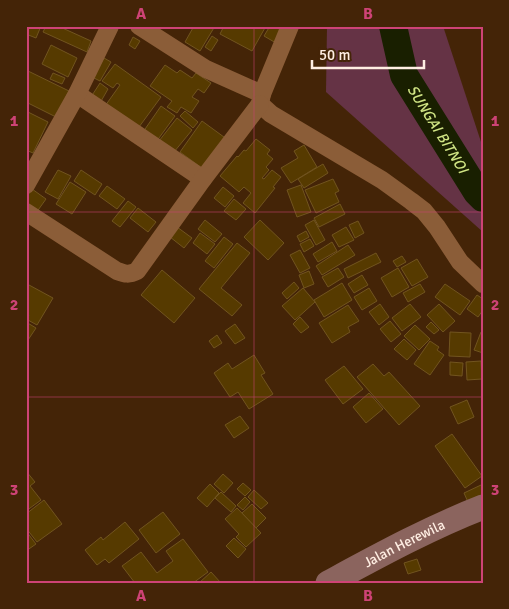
<svg xmlns="http://www.w3.org/2000/svg" width="509" height="609" viewBox="0 0 509 609" font-family="Signika,sans-serif">
	<style>
		.green { fill: #653345 }
		.lines { fill: none; stroke-linecap: round; stroke-linejoin: round }
		.river { stroke: #191f00; stroke-width: 28 }
		.building { fill: #563a00; stroke: #71541f }
		.minor { stroke: #8b5d38; stroke-width: 18 }
		.secondary { stroke: #8b645e; stroke-width: 25 }
		.grid { fill: none; stroke: #ce4376; stroke-width: 1; stroke-opacity: 0.55 }
		.labels { text-anchor: middle; stroke-width: 5; stroke-linejoin: round; paint-order: stroke }
		.street-label { font-size: 14px; fill: #ffeee3; stroke: #442407 }
		.water-label { font-size: 15px; font-style: italic; fill: #d0e483; stroke: #442407 }
		.neatline { fill: none; stroke: #ce4376; stroke-width: 2 }
		.grid-label { font-size: 16px; text-anchor: middle; font-weight: bold; fill: #ce4376 }
	</style>
	<rect width="100%" height="100%" fill="#442407"/>
	<path class="green" d="M 327,26 L 443,26 L 483,148 L 483,232 L 326,92 Z"/>
	<g class="lines">
		<path class="river" id="s1" d="M 393,26 L 404,75 L 477,192 L 483,198"/>
	</g>
	<g class="building">
		<path d="M 26,26 L 41,26 L 36,38 L 26,34 Z"/>
		<path d="M 46,26 L 58,26 L 91,41 L 87,52 L 43,32 Z"/>
		<path d="M 194,26 L 215,26 L 200,51 L 185,42 Z"/>
		<path d="M 224,26 L 266,26 L 252,51 L 220,34 Z"/>
		<path d="M 270,26 L 277,26 L 283,30 L 276,43 L 264,36 Z"/>
		<path d="M 212,36 L 218,40 L 211,51 L 205,47 Z"/>
		<path d="M 133,37 L 140,41 L 135,49 L 129,45 Z"/>
		<path d="M 51,45 L 77,58 L 68,77 L 42,64 Z"/>
		<path d="M 104,58 L 111,62 L 100,81 L 92,77 Z"/>
		<path d="M 115,64 L 161,97 L 139,127 L 105,106 L 120,85 L 117,83 L 113,88 L 102,81 Z"/>
		<path d="M 165,65 L 177,73 L 180,70 L 192,78 L 196,73 L 211,83 L 204,93 L 198,89 L 192,97 L 199,101 L 191,113 L 181,107 L 177,113 L 167,107 L 172,101 L 150,86 Z"/>
		<path d="M 26,70 L 69,91 L 56,117 L 26,102 Z"/>
		<path d="M 53,73 L 65,78 L 62,84 L 50,79 Z"/>
		<path d="M 100,83 L 108,89 L 100,103 L 91,97 Z"/>
		<path d="M 161,106 L 175,116 L 156,142 L 143,132 Z"/>
		<path d="M 26,111 L 48,122 L 33,153 L 26,150 Z"/>
		<path d="M 185,111 L 198,122 L 193,128 L 180,116 Z"/>
		<path d="M 177,118 L 192,130 L 174,152 L 159,141 Z"/>
		<path d="M 202,121 L 228,140 L 206,171 L 180,152 Z"/>
		<path d="M 256,139 L 270,150 L 267,154 L 273,159 L 266,167 L 269,170 L 262,178 L 264,179 L 272,170 L 281,177 L 273,187 L 275,188 L 255,213 L 243,203 L 251,193 L 244,187 L 239,192 L 220,176 L 237,156 L 238,157 L 244,150 L 246,151 Z"/>
		<path d="M 304,145 L 317,167 L 291,183 L 281,168 L 298,158 L 294,151 Z"/>
		<path d="M 323,164 L 328,173 L 304,188 L 298,179 Z"/>
		<path d="M 58,170 L 71,176 L 58,199 L 45,192 Z"/>
		<path d="M 81,170 L 102,184 L 95,195 L 74,181 Z"/>
		<path d="M 333,179 L 339,191 L 335,193 L 339,202 L 316,213 L 305,190 Z"/>
		<path d="M 70,182 L 86,192 L 72,214 L 56,204 Z"/>
		<path d="M 301,185 L 311,212 L 297,217 L 287,190 Z"/>
		<path d="M 107,186 L 125,199 L 117,209 L 99,196 Z"/>
		<path d="M 223,187 L 234,196 L 225,207 L 214,198 Z"/>
		<path d="M 32,189 L 46,199 L 36,213 L 26,206 L 26,198 Z"/>
		<path d="M 234,199 L 246,209 L 236,220 L 224,211 Z"/>
		<path d="M 128,201 L 136,207 L 120,227 L 112,221 Z"/>
		<path d="M 340,204 L 345,214 L 319,227 L 314,218 Z"/>
		<path d="M 138,208 L 156,222 L 148,232 L 130,218 Z"/>
		<path d="M 205,220 L 222,234 L 215,242 L 198,229 Z"/>
		<path d="M 260,220 L 284,243 L 268,260 L 244,237 Z"/>
		<path d="M 314,220 L 325,240 L 316,245 L 305,225 Z"/>
		<path d="M 358,221 L 364,233 L 355,238 L 349,225 Z"/>
		<path d="M 177,227 L 192,238 L 184,248 L 170,237 Z"/>
		<path d="M 346,227 L 354,240 L 339,247 L 332,235 Z"/>
		<path d="M 306,231 L 309,237 L 300,242 L 297,236 Z"/>
		<path d="M 200,233 L 215,244 L 207,254 L 193,243 Z"/>
		<path d="M 224,237 L 233,244 L 214,268 L 205,261 Z"/>
		<path d="M 310,239 L 314,246 L 304,252 L 300,244 Z"/>
		<path d="M 332,242 L 337,251 L 318,262 L 313,254 Z"/>
		<path d="M 237,243 L 250,253 L 221,288 L 242,305 L 232,316 L 199,289 Z"/>
		<path d="M 348,245 L 355,255 L 322,275 L 316,266 Z"/>
		<path d="M 300,250 L 310,268 L 300,273 L 290,255 Z"/>
		<path d="M 376,253 L 381,262 L 348,278 L 344,269 Z"/>
		<path d="M 402,256 L 406,262 L 397,267 L 393,261 Z"/>
		<path d="M 417,259 L 428,277 L 412,286 L 401,268 Z"/>
		<path d="M 338,268 L 344,277 L 328,287 L 322,277 Z"/>
		<path d="M 398,268 L 409,287 L 392,297 L 381,278 Z"/>
		<path d="M 162,270 L 195,298 L 174,323 L 141,295 Z"/>
		<path d="M 309,271 L 314,284 L 304,288 L 299,275 Z"/>
		<path d="M 362,275 L 368,285 L 354,293 L 348,284 Z"/>
		<path d="M 294,282 L 299,288 L 287,299 L 282,293 Z"/>
		<path d="M 342,283 L 352,300 L 324,317 L 314,300 Z"/>
		<path d="M 420,284 L 425,292 L 408,302 L 403,293 Z"/>
		<path d="M 445,284 L 470,301 L 460,315 L 435,297 Z"/>
		<path d="M 29,285 L 53,298 L 37,325 L 26,319 L 29,315 L 26,314 L 26,290 Z"/>
		<path d="M 303,288 L 315,302 L 295,320 L 282,306 Z"/>
		<path d="M 369,288 L 377,301 L 362,310 L 354,297 Z"/>
		<path d="M 477,295 L 483,299 L 483,310 L 478,317 L 467,309 Z"/>
		<path d="M 380,304 L 389,317 L 379,325 L 369,312 Z"/>
		<path d="M 410,304 L 421,317 L 402,331 L 392,318 Z"/>
		<path d="M 439,304 L 455,321 L 443,332 L 427,315 Z"/>
		<path d="M 348,305 L 359,321 L 348,327 L 350,332 L 332,343 L 319,323 Z"/>
		<path d="M 300,317 L 309,327 L 301,333 L 293,324 Z"/>
		<path d="M 390,321 L 401,334 L 391,342 L 380,329 Z"/>
		<path d="M 26,322 L 36,328 L 26,343 Z"/>
		<path d="M 431,322 L 439,330 L 434,334 L 426,327 Z"/>
		<path d="M 235,324 L 245,338 L 235,344 L 225,331 Z"/>
		<path d="M 415,325 L 430,339 L 419,350 L 404,336 Z"/>
		<path d="M 450,332 L 471,333 L 470,357 L 449,356 Z"/>
		<path d="M 481,332 L 483,333 L 483,353 L 474,350 Z"/>
		<path d="M 217,335 L 222,343 L 214,348 L 209,341 Z"/>
		<path d="M 404,339 L 416,350 L 407,360 L 394,349 Z"/>
		<path d="M 430,341 L 439,347 L 437,350 L 444,355 L 430,375 L 414,364 Z"/>
		<path d="M 254,355 L 265,373 L 261,375 L 273,394 L 249,409 L 238,392 L 230,397 L 214,373 L 228,363 L 232,369 Z"/>
		<path d="M 481,361 L 482,379 L 467,380 L 466,362 Z"/>
		<path d="M 450,362 L 463,363 L 462,376 L 450,375 Z"/>
		<path d="M 373,364 L 384,376 L 389,372 L 420,406 L 399,425 L 357,377 Z"/>
		<path d="M 344,366 L 363,389 L 343,404 L 325,380 Z"/>
		<path d="M 369,393 L 383,409 L 366,423 L 353,407 Z"/>
		<path d="M 467,400 L 474,417 L 458,424 L 450,407 Z"/>
		<path d="M 240,416 L 249,428 L 234,438 L 225,425 Z"/>
		<path d="M 452,434 L 482,476 L 465,488 L 435,446 Z"/>
		<path d="M 26,471 L 35,482 L 30,486 L 41,500 L 26,511 Z"/>
		<path d="M 223,474 L 233,483 L 224,493 L 214,484 Z"/>
		<path d="M 243,483 L 251,490 L 245,496 L 237,489 Z"/>
		<path d="M 210,484 L 219,493 L 207,507 L 197,498 Z"/>
		<path d="M 481,485 L 483,489 L 483,503 L 471,509 L 464,493 Z"/>
		<path d="M 254,490 L 268,503 L 261,509 L 248,497 Z"/>
		<path d="M 221,492 L 236,506 L 231,512 L 215,498 Z"/>
		<path d="M 245,497 L 250,502 L 243,510 L 237,505 Z"/>
		<path d="M 44,500 L 62,524 L 37,542 L 26,528 L 26,514 Z"/>
		<path d="M 252,504 L 266,518 L 256,528 L 242,513 Z"/>
		<path d="M 237,508 L 261,533 L 246,547 L 236,537 L 239,534 L 225,519 Z"/>
		<path d="M 163,512 L 180,534 L 156,553 L 139,530 Z"/>
		<path d="M 125,522 L 139,539 L 109,563 L 105,559 L 97,565 L 85,550 L 101,537 L 103,540 Z"/>
		<path d="M 26,531 L 36,544 L 26,551 Z"/>
		<path d="M 234,538 L 246,549 L 238,558 L 226,546 Z"/>
		<path d="M 183,539 L 208,572 L 193,583 L 135,583 L 122,566 L 141,552 L 157,573 L 173,561 L 166,551 Z"/>
		<path d="M 417,559 L 421,570 L 408,574 L 404,563 Z"/>
		<path d="M 211,572 L 221,583 L 199,583 Z"/>
	</g>
	<g class="lines">
		<g class="minor">
			<path d="M 139,26 L 206,69 L 262,94 L 260,104 L 271,114 L 382,180 L 411,201 L 424,211 L 437,227 L 460,262 L 483,284"/>
			<path d="M 77,94 L 203,179"/>
			<path d="M 262,94 L 290,26"/>
			<path d="M 26,185 L 77,94 L 110,26"/>
			<path d="M 26,212 L 117,271 C 125,274 129,275 137,271 L 203,179 L 260,104"/>
		</g>
		<path class="secondary" id="s2" d="M 328,583 C 378,556 429,528 483,507"/>
	</g>
	<path class="grid" d="M 254,26 L 254,583M 26,212 L 483,212M 26,397 L 483,397"/>
	<g class="labels">
		<g class="street-label">
			<text dy="5" stroke="none"><textPath href="#s2" startOffset="86">Jalan Herewila</textPath></text>
		</g>
		<g class="water-label">
			<text dy="5" stroke="none"><textPath href="#s1" startOffset="114">SUNGAI BITNOI</textPath></text>
		</g>
	</g>
	<rect width="509" height="609" fill="none" stroke="#442407" stroke-width="55"/>
	<path d="M312 60v8h112v-8" fill="none" stroke="#ffeee3" stroke-width="2.5"/>
	<text x="319" y="60" font-size="15" fill="#ffeee3" stroke="#442407" stroke-width="4" paint-order="stroke">50 m</text>
	<rect x="28" y="28" width="454" height="554" class="neatline"/>
	<g class="grid-label">
		<text x="141" y="19">A</text>
		<text x="368" y="19">B</text>
		<text x="14" y="126">1</text>
		<text x="495" y="126">1</text>
		<text x="14" y="310">2</text>
		<text x="495" y="310">2</text>
		<text x="14" y="495">3</text>
		<text x="495" y="495">3</text>
		<text x="141" y="601">A</text>
		<text x="368" y="601">B</text>
	</g>
</svg>
